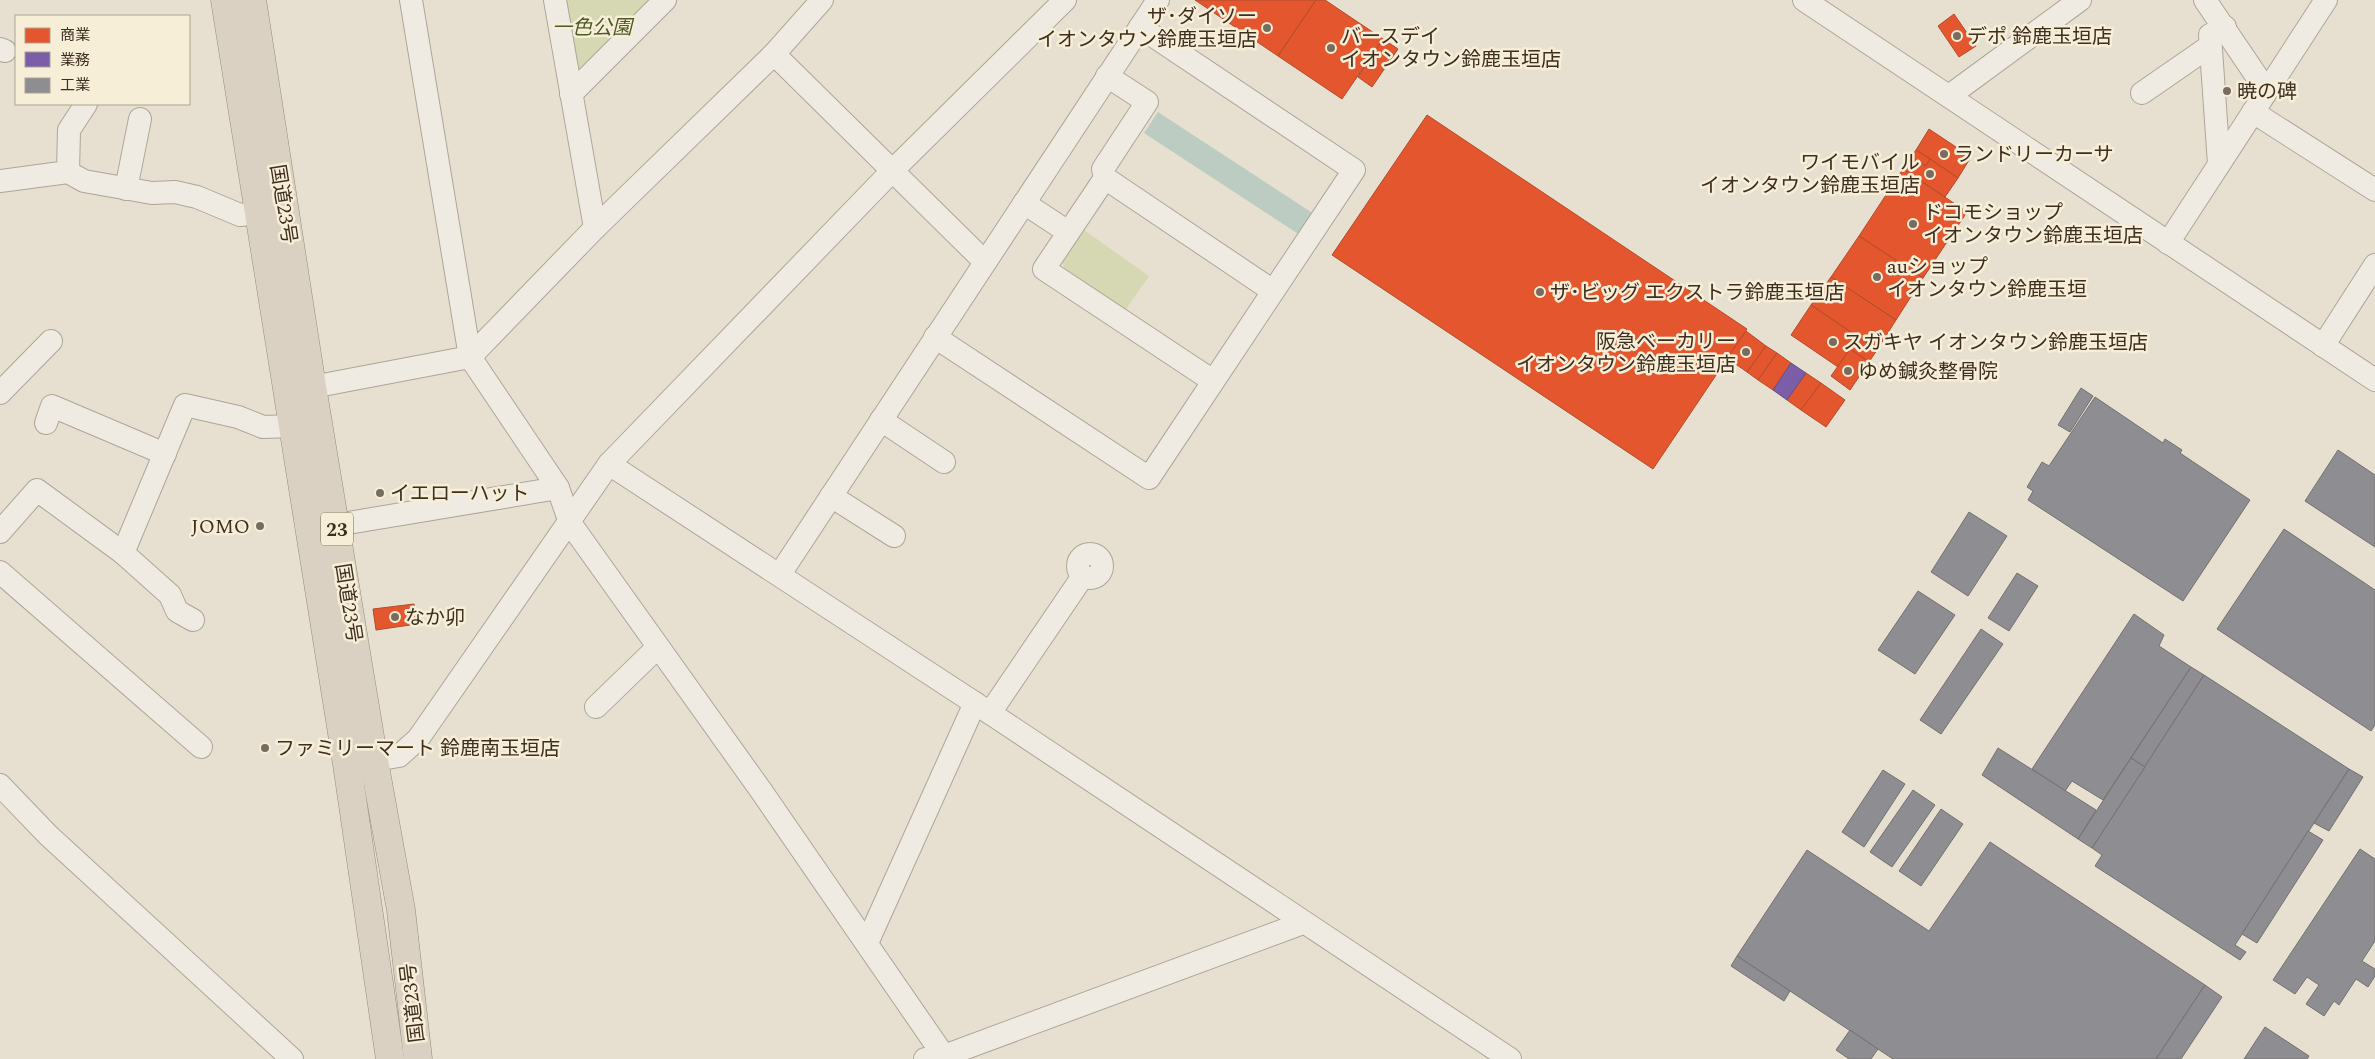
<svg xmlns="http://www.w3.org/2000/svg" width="2375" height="1059" viewBox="0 0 2375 1059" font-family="Spectral,'Noto Sans JP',serif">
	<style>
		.green { fill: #d6d7b3 }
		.water { fill: #bcccc2 }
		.shops { fill: #e4572e; stroke: #b24b2a }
		.offices { fill: #7b5ea7; stroke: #68507e }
		.industry { fill: #8d8d92; stroke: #757070 }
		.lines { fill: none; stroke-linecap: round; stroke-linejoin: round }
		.minor-casing { stroke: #ada599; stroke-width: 24 }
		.highway-casing { stroke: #928b80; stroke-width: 29 }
		.minor { stroke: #efebe3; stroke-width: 22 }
		.highway { stroke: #dad1c2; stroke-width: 28 }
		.poi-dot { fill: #786c5e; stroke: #f7eed8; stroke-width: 2 }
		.labels { text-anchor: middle; stroke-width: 5; stroke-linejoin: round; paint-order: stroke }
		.shield { fill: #f7eed8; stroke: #756857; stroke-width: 1 }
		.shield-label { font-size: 19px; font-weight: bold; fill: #3d2e20 }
		.poi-label { font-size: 20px; fill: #3d2e20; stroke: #f7eed8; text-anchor: start }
		.park-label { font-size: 20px; font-style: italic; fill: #4d5a26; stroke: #f7eed8 }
		.street-label { font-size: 20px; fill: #3d2e20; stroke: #f7eed8 }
	</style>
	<rect width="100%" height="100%" fill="#e7e0d1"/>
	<g class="green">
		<path d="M 561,0 L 656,0 L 582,75 L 573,73 Z"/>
		<path d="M 1081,228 L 1149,276 L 1124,312 L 1066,275 L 1061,256 Z"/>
	</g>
	<path class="water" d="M 1158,112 L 1314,214 L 1300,235 L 1144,133 Z"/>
	<g class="shops">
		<path d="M 1195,0 L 1316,0 L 1278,56 Z"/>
		<path d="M 1316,0 L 1325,0 L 1383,39 L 1342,99 L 1278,56 Z"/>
		<path d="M 1954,14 L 1976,46 L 1959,57 L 1938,26 Z"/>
		<path d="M 1383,39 L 1398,49 L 1372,87 L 1358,77 Z"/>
		<path d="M 1427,115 L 1747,329 L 1653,469 L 1332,255 Z"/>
		<path d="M 1929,129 L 1971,157 L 1958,178 L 1916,150 Z"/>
		<path d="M 1916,150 L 1930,159 L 1926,166 L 1911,157 Z"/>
		<path d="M 1911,157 L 1926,166 L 1930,159 L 1958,178 L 1945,197 L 1903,169 Z"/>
		<path d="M 1903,169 L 1967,212 L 1923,278 L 1859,236 Z"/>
		<path d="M 1859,236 L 1923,278 L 1896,320 L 1831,277 Z"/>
		<path d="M 1831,277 L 1896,320 L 1877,350 L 1811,305 Z"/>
		<path d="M 1811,305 L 1877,350 L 1869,362 L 1850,349 L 1838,367 L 1791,335 Z"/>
		<path d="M 1746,331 L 1766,346 L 1747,372 L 1727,358 Z"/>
		<path d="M 1766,346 L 1777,353 L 1758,380 L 1747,372 Z"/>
		<path d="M 1850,349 L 1869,362 L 1850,390 L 1831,376 Z"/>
		<path d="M 1777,353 L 1791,363 L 1773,390 L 1758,380 Z"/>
		<path d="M 1806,373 L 1821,383 L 1801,410 L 1787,400 Z"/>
		<path d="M 1821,383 L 1845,400 L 1826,427 L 1801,410 Z"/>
		<path d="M 414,604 L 417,624 L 376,630 L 373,609 Z"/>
	</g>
	<path class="offices" d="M 1791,363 L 1806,373 L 1787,400 L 1773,390 Z"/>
	<g class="industry">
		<path d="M 2081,388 L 2093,396 L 2070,432 L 2058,425 Z"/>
		<path d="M 2095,397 L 2163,443 L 2165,439 L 2182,450 L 2180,453 L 2250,500 L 2183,601 L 2028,500 L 2033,491 L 2027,487 L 2042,462 L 2049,466 Z"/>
		<path d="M 2338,450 L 2375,475 L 2375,547 L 2305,501 Z"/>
		<path d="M 1969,512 L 2007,536 L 1968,596 L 1931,572 Z"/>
		<path d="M 2284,529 L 2375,590 L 2375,725 L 2371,731 L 2217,629 Z"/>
		<path d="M 2017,573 L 2038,586 L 2009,631 L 1988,618 Z"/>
		<path d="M 1918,591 L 1955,615 L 1915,674 L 1878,650 Z"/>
		<path d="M 2134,614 L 2164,635 L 2159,646 L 2191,667 L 2103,800 L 2072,781 L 2065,791 L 2032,769 Z"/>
		<path d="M 1981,629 L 2003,644 L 1941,734 L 1920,720 Z"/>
		<path d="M 2191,667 L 2204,675 L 2145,767 L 2131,758 Z"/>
		<path d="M 2204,675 L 2349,769 L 2235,945 L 2246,952 L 2240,960 L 2095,866 L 2102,855 L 2092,848 Z"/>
		<path d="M 1998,748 L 2096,810 L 2078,839 L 1982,775 Z"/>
		<path d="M 2131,758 L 2145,767 L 2092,848 L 2078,839 Z"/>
		<path d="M 2349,769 L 2363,777 L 2329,831 L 2314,823 Z"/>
		<path d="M 1883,770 L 1905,784 L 1864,847 L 1842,832 Z"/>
		<path d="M 1913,790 L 1935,805 L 1892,867 L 1870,852 Z"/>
		<path d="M 1941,809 L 1963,824 L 1921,886 L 1899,871 Z"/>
		<path d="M 2308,831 L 2323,840 L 2257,943 L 2242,934 Z"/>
		<path d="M 1990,842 L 2205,985 L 2156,1059 L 1893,1059 L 1737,956 L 1807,850 L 1929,931 Z"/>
		<path d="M 2360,849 L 2375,859 L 2375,941 L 2362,961 L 2375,969 L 2375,976 L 2368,987 L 2356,979 L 2339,1005 L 2334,1001 L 2324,1016 L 2306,1004 L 2319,985 L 2307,977 L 2295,994 L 2273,980 Z"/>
		<path d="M 1737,956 L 1790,991 L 1784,1001 L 1731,966 Z"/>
		<path d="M 2205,985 L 2222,997 L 2181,1059 L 2156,1059 Z"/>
		<path d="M 2265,1027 L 2309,1056 L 2307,1059 L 2244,1059 Z"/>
		<path d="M 1850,1030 L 1878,1049 L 1871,1059 L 1849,1059 L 1836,1050 Z"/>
	</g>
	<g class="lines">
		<g class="minor-casing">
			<g id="minor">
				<path d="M 411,0 L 470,357 L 558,488 L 570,523 L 762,792 L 946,1059"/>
				<path d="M 555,0 L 595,228"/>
				<path d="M 1804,0 L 2375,380"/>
				<path d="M 2205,0 L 2266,90"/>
				<path d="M 0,49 L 5,51"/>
				<path d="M 774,54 L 985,262"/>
				<path d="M 1107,76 L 1147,102 L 1103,169 L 1105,178 L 1044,269 L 1213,381"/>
				<path d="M 2142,93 L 2210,46"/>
				<path d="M 571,94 L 665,0"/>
				<path d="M 1949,96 L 2080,0"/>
				<path d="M 2253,112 L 2375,190"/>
				<path d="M 2219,164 L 2210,35 L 2225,27"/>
				<path d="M 68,172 L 69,130 L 86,104"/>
				<path d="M 1105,178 L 1273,291"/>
				<path d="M 0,181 L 68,172 L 84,181 L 152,193 L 175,192 L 197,197 L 240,215 L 260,213"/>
				<path d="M 126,189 L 140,119"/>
				<path d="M 1024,203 L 1068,232"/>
				<path d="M 2168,243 L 2326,0"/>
				<path d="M 935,337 L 1149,478 L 1354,170 L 1140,27"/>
				<path d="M 2323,346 L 2375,265"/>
				<path d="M 312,387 L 470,357 L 595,228 L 774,54 L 822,0"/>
				<path d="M 0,393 L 51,341"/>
				<path d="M 881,420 L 944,462"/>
				<path d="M 46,423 L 52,406 L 165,454"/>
				<path d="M 609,464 L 990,713 L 1510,1059"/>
				<path d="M 831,496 L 894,536"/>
				<path d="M 336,525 L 558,488"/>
				<path d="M 0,532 L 37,490 L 123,553 L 170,595 L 177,611 L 193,620"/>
				<path d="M 123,553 L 185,405 L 238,417 L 263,427 L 294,426"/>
				<circle cx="1090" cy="566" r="12"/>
				<path d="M 0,572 L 201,747"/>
				<path d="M 780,574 L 1158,0"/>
				<path d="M 596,707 L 658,647"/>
				<path d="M 990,713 L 1083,576"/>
				<path d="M 357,763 L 399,756 L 418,739 L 609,464 L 893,170 L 1065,0"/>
				<path d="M 0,785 L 48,835 L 292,1059"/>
				<path d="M 867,943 L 975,703"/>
				<path d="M 925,1059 L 944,1056 L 1303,923"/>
			</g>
		</g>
		<g class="highway-casing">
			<g id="highway">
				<path d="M 225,0 L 347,764 L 390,1059"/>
				<path d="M 252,0 L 312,387 L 374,761 L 401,910 L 418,1059"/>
			</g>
		</g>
		<use href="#minor" class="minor"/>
		<use href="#highway" class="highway"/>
	</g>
	<g class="poi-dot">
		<circle cx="1267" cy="28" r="5"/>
		<circle cx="1957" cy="36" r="5"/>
		<circle cx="1331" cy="48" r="5"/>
		<circle cx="2227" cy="91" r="5"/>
		<circle cx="1944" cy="154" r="5"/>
		<circle cx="1930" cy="174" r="5"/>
		<circle cx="1913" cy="224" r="5"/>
		<circle cx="1877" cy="277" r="5"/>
		<circle cx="1540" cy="292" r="5"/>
		<circle cx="1833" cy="342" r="5"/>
		<circle cx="1746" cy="352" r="5"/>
		<circle cx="1848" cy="371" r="5"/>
		<circle cx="380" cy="493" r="5"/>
		<circle cx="260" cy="526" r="5"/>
		<circle cx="395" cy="617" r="5"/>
		<circle cx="265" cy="748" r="5"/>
	</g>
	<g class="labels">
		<rect class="shield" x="321" y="512.5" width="32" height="33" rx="4"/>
		<g class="shield-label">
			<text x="337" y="536">23</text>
		</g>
		<g class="poi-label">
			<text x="1257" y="23" text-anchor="end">ザ･ダイソー<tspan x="1257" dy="23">イオンタウン鈴鹿玉垣店</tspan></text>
			<text x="1341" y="43">バースデイ<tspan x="1341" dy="23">イオンタウン鈴鹿玉垣店</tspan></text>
			<text x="1967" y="43">デポ 鈴鹿玉垣店</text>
			<text x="2237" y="98">暁の碑</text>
			<text x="1954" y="161">ランドリーカーサ</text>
			<text x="1920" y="169" text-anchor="end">ワイモバイル<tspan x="1920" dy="23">イオンタウン鈴鹿玉垣店</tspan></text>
			<text x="1923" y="219">ドコモショップ<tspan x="1923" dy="23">イオンタウン鈴鹿玉垣店</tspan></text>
			<text x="1887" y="273">auショップ<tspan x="1887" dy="23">イオンタウン鈴鹿玉垣</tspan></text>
			<text x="1550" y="299">ザ･ビッグ エクストラ鈴鹿玉垣店</text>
			<text x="1736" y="348" text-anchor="end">阪急ベーカリー<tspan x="1736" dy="23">イオンタウン鈴鹿玉垣店</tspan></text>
			<text x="1843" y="349">スガキヤ イオンタウン鈴鹿玉垣店</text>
			<text x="1858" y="378">ゆめ鍼灸整骨院</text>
			<text x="390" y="500">イエローハット</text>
			<text x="250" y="533" text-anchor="end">JOMO</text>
			<text x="405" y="624">なか卯</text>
			<text x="275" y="755">ファミリーマート 鈴鹿南玉垣店</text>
		</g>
		<g class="park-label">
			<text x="592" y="34">一色公園</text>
		</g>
		<g class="street-label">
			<text transform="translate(284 204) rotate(81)" y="7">国道23号</text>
			<text transform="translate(349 603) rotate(81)" y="7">国道23号</text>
			<text transform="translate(412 1003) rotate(-97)" y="7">国道23号</text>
		</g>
	</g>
	<rect x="15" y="15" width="175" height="90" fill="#f7eed8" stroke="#ada18e"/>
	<rect x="25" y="28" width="25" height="15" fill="#e4572e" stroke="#ada18e"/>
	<text x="60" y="40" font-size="15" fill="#3d2e20">商業</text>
	<rect x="25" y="52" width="25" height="15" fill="#7b5ea7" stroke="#ada18e"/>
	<text x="60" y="65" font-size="15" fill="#3d2e20">業務</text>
	<rect x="25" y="78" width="25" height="15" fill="#8d8d92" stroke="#ada18e"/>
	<text x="60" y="90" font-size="15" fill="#3d2e20">工業</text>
</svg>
